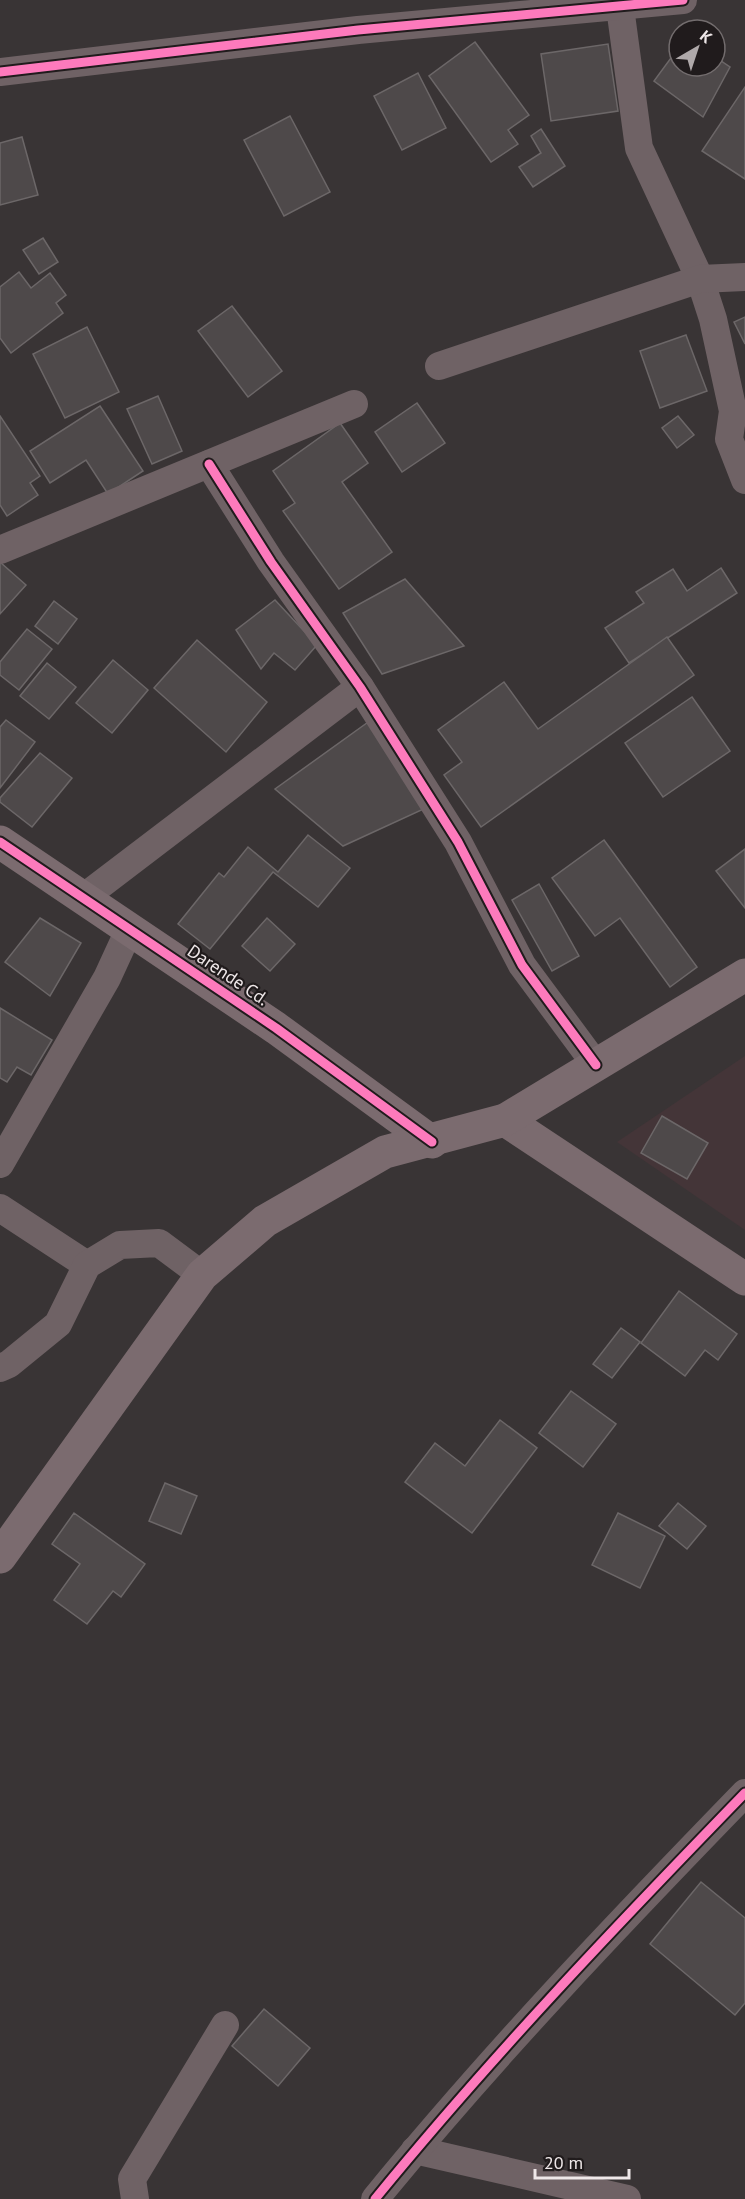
<svg xmlns="http://www.w3.org/2000/svg" width="745" height="2199" viewBox="0 0 745 2199" font-family="'PT Sans',sans-serif">
	<style>
		.built { fill: #443538 }
		.building { fill: #4e494a; stroke: #6c6768; stroke-width: 1.5 }
		.lines { fill: none; stroke-linecap: round; stroke-linejoin: round }
		.street { stroke: #6f6265; stroke-width: 28 }
		.secondary { stroke: #7b6b6f; stroke-width: 33 }
		.cycleway-casing { stroke: #201b1c; stroke-width: 13 }
		.cycleway { stroke: #fd7abc; stroke-width: 9 }
		.labels { text-anchor: middle; stroke-width: 4.5; stroke-linejoin: round; paint-order: stroke }
		.street-label { font-size: 18px; fill: #efe8e9; stroke: #201b1c }
	</style>
	<rect width="100%" height="100%" fill="#393435"/>
	<path class="built" d="M 745,1056 L 745,1230 L 617,1142 Z"/>
	<g class="building">
		<path d="M 475,42 L 529,115 L 508,130 L 518,144 L 491,162 L 429,76 Z"/>
		<path d="M 608,44 L 618,111 L 551,121 L 541,54 Z"/>
		<path d="M 679,47 L 679,66 L 715,66 L 715,57 L 730,67 L 703,117 L 654,81 Z"/>
		<path d="M 418,73 L 446,128 L 402,150 L 374,96 Z"/>
		<path d="M 745,87 L 745,179 L 702,151 Z"/>
		<path d="M 290,116 L 330,192 L 284,216 L 244,140 Z"/>
		<path d="M 541,129 L 565,166 L 533,187 L 519,167 L 541,153 L 531,136 Z"/>
		<path d="M 22,137 L 38,195 L 0,205 L 0,143 Z"/>
		<path d="M 43,238 L 58,262 L 39,274 L 23,250 Z"/>
		<path d="M 19,272 L 31,288 L 50,273 L 66,295 L 56,303 L 63,313 L 11,353 L 0,338 L 0,287 Z"/>
		<path d="M 232,306 L 282,371 L 248,397 L 198,331 Z"/>
		<path d="M 745,317 L 745,344 L 734,322 Z"/>
		<path d="M 87,327 L 119,392 L 65,418 L 33,354 Z"/>
		<path d="M 686,335 L 707,391 L 660,408 L 640,351 Z"/>
		<path d="M 158,396 L 182,451 L 152,464 L 127,409 Z"/>
		<path d="M 417,403 L 445,443 L 402,472 L 375,432 Z"/>
		<path d="M 100,406 L 143,471 L 108,494 L 86,460 L 50,483 L 30,451 Z"/>
		<path d="M 0,416 L 40,476 L 30,483 L 38,495 L 7,516 L 0,505 Z"/>
		<path d="M 678,416 L 694,435 L 677,448 L 662,428 Z"/>
		<path d="M 340,423 L 368,463 L 342,482 L 392,552 L 339,589 L 283,511 L 295,503 L 273,471 Z"/>
		<path d="M 0,562 L 26,585 L 0,614 Z"/>
		<path d="M 721,568 L 737,593 L 629,663 L 605,628 L 644,603 L 636,592 L 673,569 L 687,591 Z"/>
		<path d="M 405,579 L 464,646 L 382,674 L 343,613 Z"/>
		<path d="M 275,600 L 317,645 L 295,670 L 274,653 L 261,669 L 236,630 Z"/>
		<path d="M 54,601 L 77,619 L 58,644 L 35,626 Z"/>
		<path d="M 27,629 L 52,649 L 19,690 L 0,675 L 0,662 Z"/>
		<path d="M 667,637 L 694,675 L 481,827 L 444,775 L 462,762 L 438,730 L 504,682 L 538,729 Z"/>
		<path d="M 197,640 L 267,702 L 226,752 L 154,688 Z"/>
		<path d="M 113,660 L 148,690 L 112,733 L 76,703 Z"/>
		<path d="M 47,663 L 76,687 L 49,719 L 20,696 Z"/>
		<path d="M 692,697 L 730,751 L 663,797 L 625,743 Z"/>
		<path d="M 6,720 L 35,742 L 0,788 L 0,727 Z"/>
		<path d="M 371,720 L 428,807 L 343,846 L 275,789 Z"/>
		<path d="M 40,753 L 72,778 L 32,827 L 0,802 L 0,798 Z"/>
		<path d="M 308,835 L 350,868 L 318,907 L 273,872 L 210,949 L 178,924 L 219,873 L 224,877 L 248,847 L 278,872 Z"/>
		<path d="M 604,840 L 697,967 L 670,987 L 620,918 L 595,936 L 552,878 Z"/>
		<path d="M 745,849 L 745,908 L 716,871 Z"/>
		<path d="M 539,884 L 579,956 L 552,971 L 512,900 Z"/>
		<path d="M 40,918 L 81,943 L 50,996 L 5,962 Z"/>
		<path d="M 267,918 L 295,944 L 270,971 L 242,946 Z"/>
		<path d="M 0,1008 L 52,1040 L 31,1075 L 17,1067 L 7,1082 L 0,1078 Z"/>
		<path d="M 662,1116 L 708,1143 L 687,1179 L 641,1153 Z"/>
		<path d="M 679,1291 L 737,1334 L 718,1360 L 705,1350 L 685,1376 L 641,1343 Z"/>
		<path d="M 621,1328 L 640,1342 L 612,1378 L 593,1364 Z"/>
		<path d="M 571,1391 L 616,1424 L 583,1467 L 539,1433 Z"/>
		<path d="M 500,1420 L 537,1448 L 472,1533 L 405,1482 L 435,1443 L 465,1466 Z"/>
		<path d="M 165,1483 L 197,1496 L 181,1534 L 149,1521 Z"/>
		<path d="M 678,1503 L 706,1526 L 687,1549 L 659,1526 Z"/>
		<path d="M 74,1513 L 145,1564 L 121,1597 L 113,1591 L 87,1624 L 54,1600 L 80,1564 L 52,1544 Z"/>
		<path d="M 618,1513 L 665,1536 L 640,1588 L 592,1565 Z"/>
		<path d="M 701,1882 L 745,1918 L 745,2003 L 735,2015 L 650,1944 Z"/>
		<path d="M 264,2009 L 310,2048 L 278,2086 L 232,2046 Z"/>
	</g>
	<g class="lines">
		<g class="street">
			<path d="M 619,0 L 639,148 L 700,279 L 713,319 L 733,411 L 729,439 L 745,480"/>
			<path d="M 0,72 L 358,30 L 683,0"/>
			<path d="M 439,366 L 700,279 L 745,277"/>
			<path d="M 209,464 L 271,562 L 360,687 L 458,842 L 522,965 L 596,1065"/>
			<path d="M 0,550 L 354,404"/>
			<path d="M 83,898 L 360,687"/>
			<path d="M 0,1164 L 107,978 L 130,928"/>
			<path d="M 0,1208 L 87,1265"/>
			<path d="M 0,1368 L 9,1364 L 58,1324 L 87,1265 L 120,1245 L 159,1243 L 202,1275"/>
			<path d="M 415,2150 L 627,2199"/>
			<path d="M 135,2199 L 132,2179 L 225,2025"/>
			<path d="M 375,2199 C 491,2057 617,1925 745,1793"/>
		</g>
		<g class="secondary">
			<path d="M 0,842 L 276,1028 L 432,1142"/>
			<path d="M 505,1120 L 745,1279"/>
			<path d="M 0,1557 L 202,1275 L 265,1221 L 385,1152 L 505,1120 L 745,975"/>
		</g>
		<g class="cycleway-casing">
			<g id="cycleway">
				<path d="M 0,72 L 358,30 L 683,0"/>
				<path d="M 209,464 L 271,562 L 360,687 L 458,842 L 522,965 L 596,1065"/>
				<path d="M 0,842 L 276,1028 L 432,1142"/>
				<path d="M 375,2199 C 491,2057 617,1925 745,1793"/>
			</g>
		</g>
		<use href="#cycleway" class="cycleway"/>
	</g>
	<g class="labels">
		<g class="street-label">
			<text transform="translate(228 975) rotate(34)" y="6">Darende Cd.</text>
		</g>
	</g>
	<g transform="translate(697 48) rotate(39)"><circle r="28" fill="#201b1c" stroke="#736d6e" stroke-width="1.5"/>
	<path d="M0-4.5L10 22L0 15L-10 22Z" fill="#afa9aa"/>
	<text y="-9" font-size="16" font-weight="bold" text-anchor="middle" fill="#efe8e9">K</text>
	</g>
	<path d="M535 2169v9h94v-9" fill="none" stroke="#efe8e9" stroke-width="3"/>
	<text x="544" y="2169" font-size="18" fill="#efe8e9" stroke="#201b1c" stroke-width="4.5" paint-order="stroke">20 m</text>
</svg>
